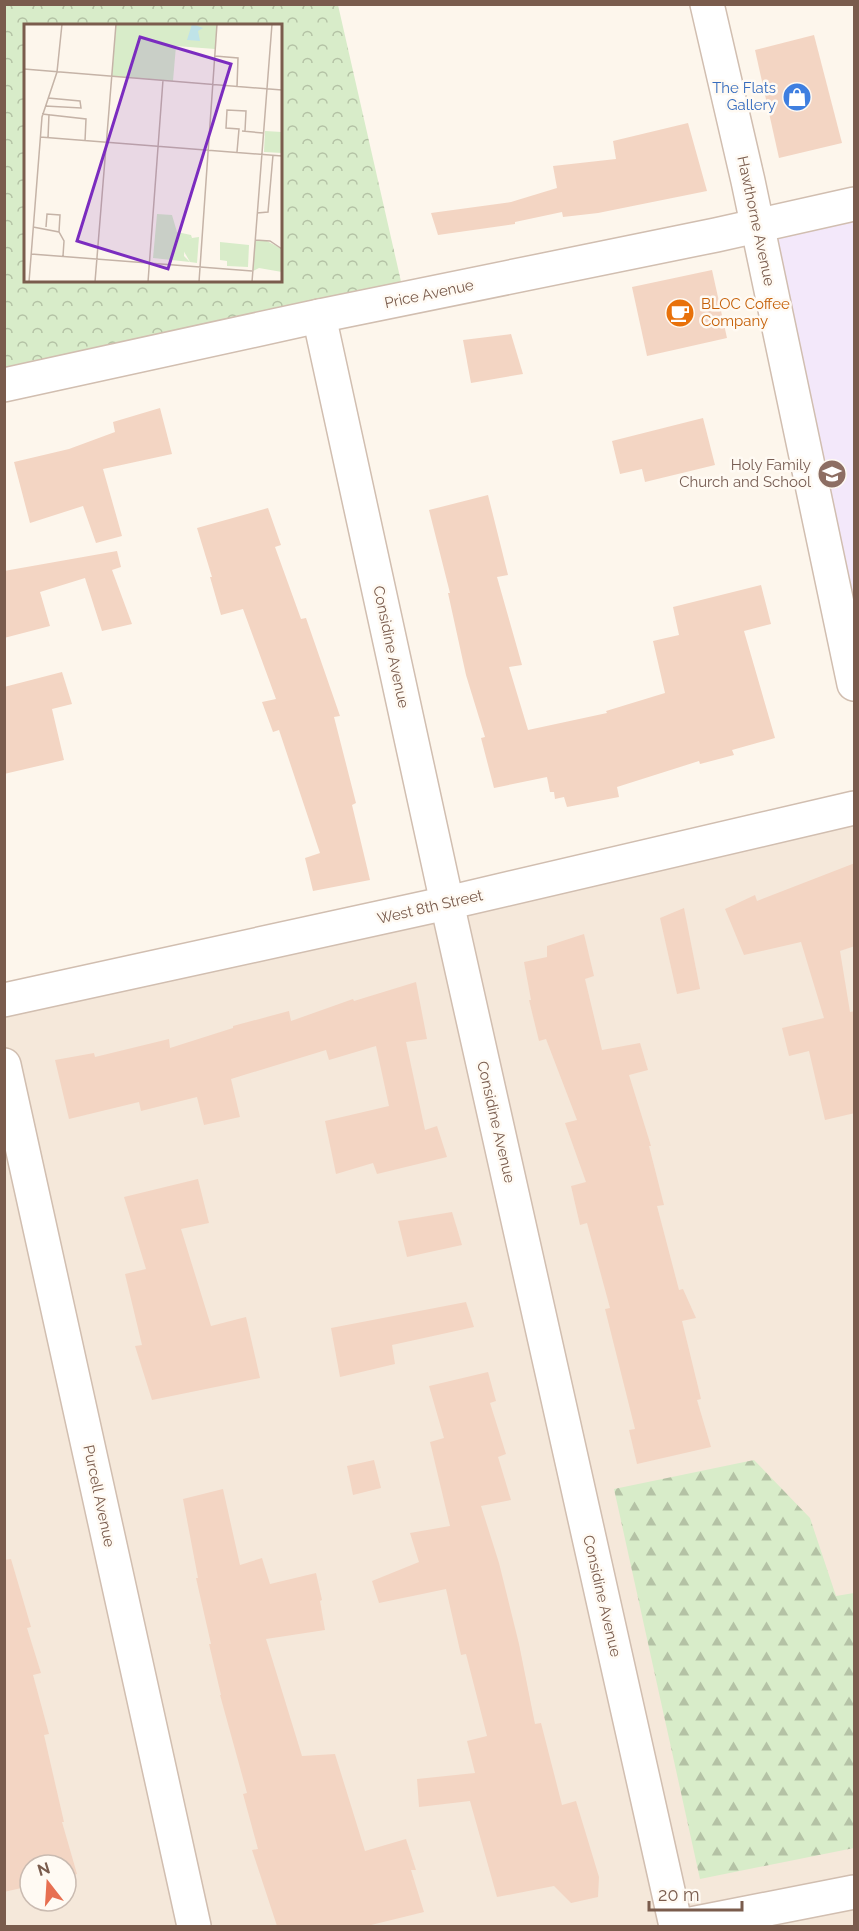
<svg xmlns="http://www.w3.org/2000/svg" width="859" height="1931" viewBox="0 0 859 1931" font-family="Raleway,sans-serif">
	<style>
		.residential { fill: #f5e8da; fill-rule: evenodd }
		.education { fill: #f3e8fa }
		.forest { fill: url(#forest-firs) }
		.park { fill: url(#park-crowns); fill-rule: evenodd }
		.building { fill: #f3d5c3 }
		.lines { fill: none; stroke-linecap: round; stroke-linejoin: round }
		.street-casing { stroke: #d1beb0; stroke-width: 36 }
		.street { stroke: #fff; stroke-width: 33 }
		.labels { text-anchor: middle; stroke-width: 5; stroke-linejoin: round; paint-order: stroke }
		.shop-label { font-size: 15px; fill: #366cbe; stroke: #fffaf3; text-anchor: end }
		.street-label { font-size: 15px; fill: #7a5c4d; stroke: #fffaf3 }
		.food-label { font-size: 15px; fill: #c56008; stroke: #fffaf3; text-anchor: start }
		.education-label { font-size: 15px; fill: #785e54; stroke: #fffaf3; text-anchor: end }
		.inset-road { fill: none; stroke: #c5b3a7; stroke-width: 1.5 }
		.view { fill: #7b2cbf; fill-opacity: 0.15; stroke: #7b2cbf; stroke-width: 3 }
		.inset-edge { fill: none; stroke: #7a5c4d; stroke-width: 3 }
	</style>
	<defs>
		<pattern id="forest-firs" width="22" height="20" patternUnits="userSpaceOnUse" patternTransform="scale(1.5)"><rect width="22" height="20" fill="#d8ecc9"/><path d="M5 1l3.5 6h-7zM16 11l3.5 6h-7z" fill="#b4c2a5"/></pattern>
		<pattern id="park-crowns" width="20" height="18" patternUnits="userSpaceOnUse" patternTransform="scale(1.5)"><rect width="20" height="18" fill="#d8ecc9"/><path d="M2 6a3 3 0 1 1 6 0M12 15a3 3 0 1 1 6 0" fill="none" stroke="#b4c2a5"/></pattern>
	</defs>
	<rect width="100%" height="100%" fill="#fdf6ec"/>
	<path class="residential" d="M 854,808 L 854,1926 L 5,1926 L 4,1000 ZM 30,1865 L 66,1865 L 66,1901 L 30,1901 Z"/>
	<path class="education" d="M 854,204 L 854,684 L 757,226 Z"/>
	<path class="forest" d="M 754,1460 L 810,1518 L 836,1596 L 854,1593 L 854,1848 L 700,1879 L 614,1489 Z"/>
	<path class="park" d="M 4,5 L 338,5 L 405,299 L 5,385 ZM 26,26 L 280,26 L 280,280 L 26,280 Z"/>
	<g class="building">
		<path d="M 814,35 L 842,143 L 779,158 L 755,50 Z"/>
		<path d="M 688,123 L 707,191 L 598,213 L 563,217 L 562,212 L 515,222 L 515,224 L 438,235 L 431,213 L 511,202 L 557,188 L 553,166 L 616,159 L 613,141 Z"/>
		<path d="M 712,270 L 727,338 L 647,356 L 632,287 Z"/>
		<path d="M 511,334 L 523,374 L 471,383 L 463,340 Z"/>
		<path d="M 160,408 L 172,454 L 103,469 L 122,536 L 96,543 L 83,506 L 30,523 L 14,462 L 69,449 L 115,432 L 113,422 Z"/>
		<path d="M 703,418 L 715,465 L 645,482 L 642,469 L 620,474 L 612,441 Z"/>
		<path d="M 488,495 L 508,575 L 497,577 L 522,665 L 509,667 L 528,730 L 607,713 L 606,711 L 665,693 L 653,641 L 679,635 L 673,607 L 761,585 L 771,624 L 744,631 L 775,738 L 732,750 L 734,755 L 700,764 L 699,761 L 617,787 L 619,797 L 567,807 L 564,797 L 555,799 L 554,792 L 550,792 L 547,777 L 494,788 L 481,738 L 485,737 L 466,675 L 448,593 L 450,593 L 429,510 Z"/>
		<path d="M 268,508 L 281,545 L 275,547 L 301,619 L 306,618 L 340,716 L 334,717 L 356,803 L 352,805 L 370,880 L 313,891 L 305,858 L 320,853 L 279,730 L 273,732 L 262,702 L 276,699 L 243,609 L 221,615 L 210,577 L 212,577 L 197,528 Z"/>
		<path d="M 117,551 L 121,567 L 112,570 L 132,624 L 102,631 L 85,578 L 40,592 L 50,626 L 4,638 L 4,571 Z"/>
		<path d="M 62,672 L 72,704 L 52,709 L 64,760 L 4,774 L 4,687 Z"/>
		<path d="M 855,863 L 855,946 L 840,951 L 850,1012 L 855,1011 L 855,1113 L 825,1120 L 809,1051 L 789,1056 L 782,1028 L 824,1018 L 801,942 L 744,955 L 725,909 L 755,895 L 757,901 Z"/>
		<path d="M 684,908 L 700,989 L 677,994 L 660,918 Z"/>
		<path d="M 584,934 L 594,976 L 585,979 L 602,1050 L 640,1043 L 648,1070 L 629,1075 L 651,1146 L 649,1146 L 664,1205 L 657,1206 L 679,1290 L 683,1289 L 696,1318 L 682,1321 L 701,1399 L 697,1400 L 711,1447 L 637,1464 L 629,1430 L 635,1429 L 605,1309 L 610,1308 L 587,1223 L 580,1225 L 571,1186 L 586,1182 L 565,1123 L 577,1120 L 546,1039 L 539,1041 L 529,1000 L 531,1000 L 524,962 L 547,957 L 547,946 Z"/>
		<path d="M 416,982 L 427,1039 L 406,1042 L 425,1130 L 437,1126 L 447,1157 L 377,1174 L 373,1163 L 336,1174 L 325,1121 L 389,1106 L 376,1046 L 329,1060 L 326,1050 L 231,1079 L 240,1117 L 204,1125 L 197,1097 L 141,1111 L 139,1102 L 69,1119 L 55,1060 L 94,1053 L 95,1057 L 169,1039 L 170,1048 L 233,1028 L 233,1026 L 289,1011 L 291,1021 L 353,999 L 354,1001 Z"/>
		<path d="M 198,1179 L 209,1223 L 181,1229 L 211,1326 L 246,1317 L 260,1378 L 152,1400 L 135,1346 L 142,1345 L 125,1274 L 146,1269 L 124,1197 Z"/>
		<path d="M 452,1212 L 462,1245 L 407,1257 L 398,1221 Z"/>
		<path d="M 466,1302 L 474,1327 L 392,1345 L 395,1364 L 340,1377 L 331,1328 Z"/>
		<path d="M 488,1372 L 496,1401 L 490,1403 L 506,1454 L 498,1457 L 511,1500 L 481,1506 L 499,1563 L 519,1644 L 535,1724 L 541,1723 L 562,1805 L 576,1801 L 599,1877 L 598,1897 L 571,1903 L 554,1886 L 497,1897 L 470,1801 L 419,1807 L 417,1779 L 475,1773 L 467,1741 L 487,1736 L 466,1654 L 461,1655 L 446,1589 L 379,1603 L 372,1581 L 419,1562 L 410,1533 L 450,1526 L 430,1442 L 444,1438 L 429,1386 Z"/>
		<path d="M 374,1460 L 381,1488 L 353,1495 L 347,1466 Z"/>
		<path d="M 223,1489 L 240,1565 L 262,1558 L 270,1584 L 316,1573 L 322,1600 L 320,1601 L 325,1630 L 266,1639 L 302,1756 L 335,1754 L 365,1851 L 406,1839 L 416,1870 L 411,1870 L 424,1912 L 367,1926 L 277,1926 L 252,1850 L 258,1849 L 243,1794 L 247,1793 L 220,1695 L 221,1695 L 209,1644 L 211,1644 L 196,1578 L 198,1578 L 183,1499 Z"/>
		<path d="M 11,1559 L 31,1627 L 27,1628 L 41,1673 L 33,1675 L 49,1734 L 44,1735 L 64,1822 L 62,1822 L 77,1874 L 66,1877 L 66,1865 L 30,1865 L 30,1886 L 4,1892 L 4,1560 Z"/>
	</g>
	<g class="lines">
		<g class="street-casing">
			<g id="street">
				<path d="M 707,4 L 748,181 L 854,684"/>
				<path d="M 319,316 L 447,903 L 676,1926"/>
				<path d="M 4,385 L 319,316 L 716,235 L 854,204"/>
				<path d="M 4,1000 L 447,903 L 854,808"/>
				<path d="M 4,1065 L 194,1926"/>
				<path d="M 681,1926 L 854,1892"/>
			</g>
		</g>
		<use href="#street" class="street"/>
	</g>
	<defs>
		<g id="shop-disc" transform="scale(1.5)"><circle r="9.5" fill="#3f7fe0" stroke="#fffaf3"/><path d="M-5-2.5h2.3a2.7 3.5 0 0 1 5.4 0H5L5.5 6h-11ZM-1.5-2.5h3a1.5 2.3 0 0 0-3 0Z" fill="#fff"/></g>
		<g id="cafe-disc" transform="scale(1.5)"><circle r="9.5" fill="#e8710a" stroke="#fffaf3"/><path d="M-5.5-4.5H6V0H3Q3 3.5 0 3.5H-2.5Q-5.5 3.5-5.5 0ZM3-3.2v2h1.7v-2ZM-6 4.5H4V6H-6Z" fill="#fff"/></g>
		<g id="school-disc" transform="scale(1.5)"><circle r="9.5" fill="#8d6e63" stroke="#fffaf3"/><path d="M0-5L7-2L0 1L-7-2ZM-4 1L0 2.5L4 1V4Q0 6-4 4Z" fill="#fff"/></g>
	</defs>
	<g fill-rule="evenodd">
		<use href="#shop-disc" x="797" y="97"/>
		<use href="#cafe-disc" x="680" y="313"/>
		<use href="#school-disc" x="832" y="474"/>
	</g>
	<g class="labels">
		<g class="shop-label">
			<text x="776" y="93">The Flats<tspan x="776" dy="17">Gallery</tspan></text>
		</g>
		<g class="street-label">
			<text transform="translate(756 221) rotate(78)" y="5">Hawthorne Avenue</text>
			<text transform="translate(429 294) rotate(-12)" y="5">Price Avenue</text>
			<text transform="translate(391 647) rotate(78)" y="5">Considine Avenue</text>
			<text transform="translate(430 907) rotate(-13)" y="5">West 8th Street</text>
			<text transform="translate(496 1122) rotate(77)" y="5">Considine Avenue</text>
			<text transform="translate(99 1496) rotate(78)" y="5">Purcell Avenue</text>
			<text transform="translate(602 1596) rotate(77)" y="5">Considine Avenue</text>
		</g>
		<g class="food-label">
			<text x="701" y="309">BLOC Coffee<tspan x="701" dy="17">Company</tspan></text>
		</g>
		<g class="education-label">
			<text x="811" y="470">Holy Family<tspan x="811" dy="17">Church and School</tspan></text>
		</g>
	</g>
	<g transform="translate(24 24)">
		<rect width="258" height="258" fill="#fdf6ec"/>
		<path d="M 133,190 L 148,191 L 153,208 L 167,211 L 168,214 L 161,216 L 160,232 L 166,238 L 129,234 ZM 231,216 L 241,216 L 258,225 L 258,248 L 235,244 L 229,247 ZM 196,218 L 225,221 L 224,243 L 203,242 L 203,237 L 196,236 Z" fill="#d8ecc9"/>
		<path d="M 92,0 L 193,0 L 191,25 L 152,22 L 149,57 L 88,52 ZM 241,107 L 258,108 L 258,129 L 240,128 ZM 175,213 L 173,239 L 166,238 L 158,224 L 161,215 Z" fill="#d8ecc9"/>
		<path d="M 168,0 L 179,4 L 174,7 L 176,17 L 163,16 Z" fill="#bfe3e8"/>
		<path class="inset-road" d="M 191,32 L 214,34 L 213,63M 0,45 L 258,66M 21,82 L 57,84 L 56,77 L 24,74M 18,90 L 62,95 L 61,117M 218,107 L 239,109M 16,113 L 258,132M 24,114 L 25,90M 213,128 L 215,105 L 202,104 L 203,86 L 222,87 L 221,107M 233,189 L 244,188 L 249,131M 9,203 L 35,208 L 40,217 L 39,232M 22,203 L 23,190 L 36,191 L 35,208M 231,216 L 246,217 L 258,225M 7,230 L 228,247M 5,258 L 18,93 L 33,48 L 38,0M 71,258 L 92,0M 124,258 L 139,56M 175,258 L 193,0M 228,258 L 248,0"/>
		<path class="view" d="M 116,13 L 207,40 L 144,245 L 53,217 Z"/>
		<rect width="258" height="258" class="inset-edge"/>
	</g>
	<rect width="859" height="1931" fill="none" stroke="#7a5c4d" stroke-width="12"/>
	<g transform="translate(48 1883) rotate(343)"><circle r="28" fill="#fffaf3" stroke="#cabbb1" stroke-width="1.5"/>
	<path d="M0-4.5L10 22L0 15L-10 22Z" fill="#e76f51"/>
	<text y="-9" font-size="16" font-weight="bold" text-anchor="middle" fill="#7a5c4d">N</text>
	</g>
	<path d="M649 1901v9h93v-9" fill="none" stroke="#7a5c4d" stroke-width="3"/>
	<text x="658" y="1901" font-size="18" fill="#7a5c4d" stroke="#fffaf3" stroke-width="4.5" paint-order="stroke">20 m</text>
</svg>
